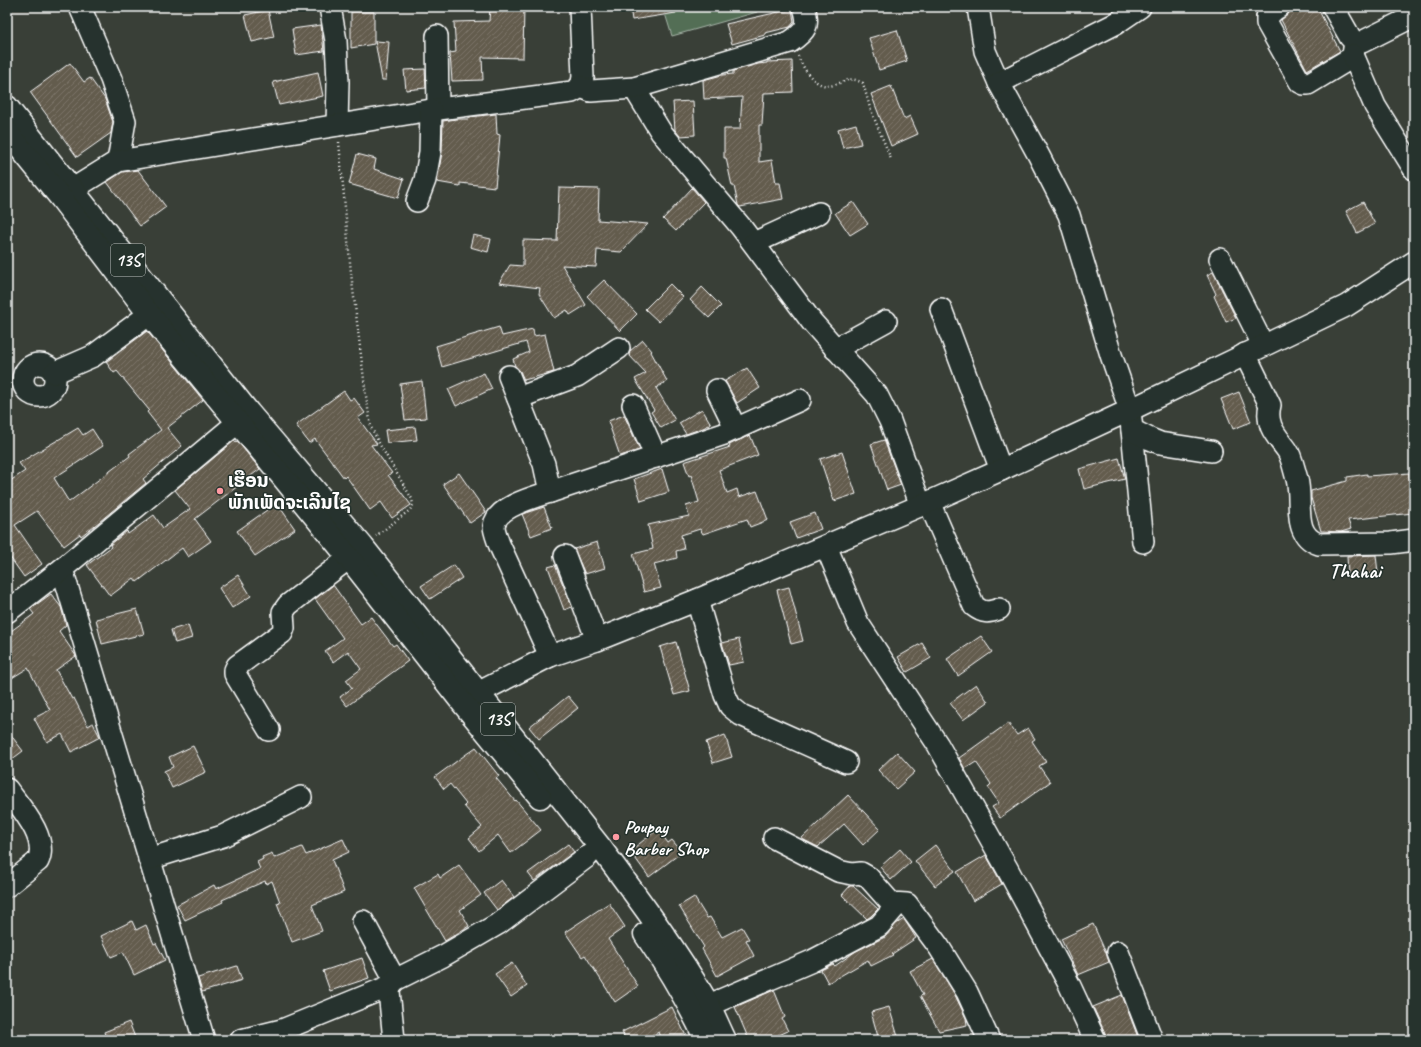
<svg xmlns="http://www.w3.org/2000/svg" width="1421" height="1047" viewBox="0 0 1421 1047" font-family="Caveat,'Noto Sans Lao',sans-serif">
	<style>
		.grass { fill: #526e55; stroke: #a8b6aa }
		.building { fill: url(#building-hatch); stroke: #fff }
		.lines { fill: none; stroke-linecap: round; stroke-linejoin: round }
		.minor-casing { stroke: #fff; stroke-width: 24 }
		.highway-casing { stroke: #fff; stroke-width: 25 }
		.path { stroke: #fff; stroke-width: 2.5; stroke-dasharray: 1 3; stroke-linecap: butt }
		.minor { stroke: #26332d; stroke-width: 21 }
		.highway { stroke: #26332d; stroke-width: 22 }
		.poi-dot { fill: #ff9aa2; stroke: #26332d; stroke-width: 1.5 }
		.labels { text-anchor: middle; stroke-width: 3; stroke-linejoin: round; paint-order: stroke }
		.shield { fill: #26332d; stroke: #bec2c0; stroke-width: 1 }
		.shield-label { font-size: 18px; font-weight: bold; fill: #fff }
		.poi-label { font-size: 19px; font-weight: bold; fill: #fff; stroke: #26332d; text-anchor: start }
		.quarter-label { font-size: 21px; font-weight: bold; fill: #fff; stroke: #26332d }
	</style>
	<defs>
		<pattern id="building-hatch" width="6" height="6" patternUnits="userSpaceOnUse"><rect width="6" height="6" fill="#645b4e"/><path d="M-1 1l2-2M0 6l6-6M5 7l2-2" fill="none" stroke="#7b7469"/></pattern>
	</defs>
	<rect width="100%" height="100%" fill="#393f37"/>
	<filter id="ink" filterUnits="userSpaceOnUse"><feTurbulence type="fractalNoise" baseFrequency=".025" numOctaves="2"/><feDisplacementMap in="SourceGraphic" scale="8" xChannelSelector="R" yChannelSelector="G"/><feConvolveMatrix kernelMatrix="1 2 1 2 8 2 1 2 1" color-interpolation-filters="sRGB"/></filter>
	<g filter="url(#ink)">
		<path class="grass" d="M 663,7 L 756,7 L 757,12 L 672,36 Z"/>
		<g class="building">
			<path d="M 490,7 L 524,7 L 523,58 L 482,57 L 483,80 L 452,81 L 450,53 L 456,52 L 454,22 L 489,21 Z"/>
			<path d="M 630,7 L 676,7 L 676,13 L 632,20 Z"/>
			<path d="M 1293,7 L 1317,7 L 1340,51 L 1307,70 L 1281,20 L 1289,13 L 1291,8 Z"/>
			<path d="M 792,9 L 794,22 L 790,27 L 765,33 L 765,35 L 732,44 L 726,24 Z"/>
			<path d="M 268,10 L 274,37 L 252,42 L 245,15 Z"/>
			<path d="M 351,12 L 374,12 L 374,44 L 351,48 Z"/>
			<path d="M 321,25 L 324,51 L 296,55 L 292,29 Z"/>
			<path d="M 897,30 L 907,61 L 879,70 L 869,38 Z"/>
			<path d="M 375,41 L 389,42 L 386,80 L 382,80 Z"/>
			<path d="M 792,61 L 793,92 L 764,93 L 762,125 L 759,125 L 759,162 L 772,160 L 776,183 L 780,183 L 783,199 L 740,207 L 738,205 L 734,186 L 732,186 L 726,158 L 724,158 L 724,129 L 740,129 L 742,97 L 704,99 L 703,80 L 722,75 L 733,74 L 733,71 L 758,64 L 767,63 L 767,62 Z"/>
			<path d="M 70,63 L 84,82 L 90,78 L 105,99 L 113,122 L 111,133 L 77,157 L 30,92 Z"/>
			<path d="M 425,69 L 426,88 L 406,90 L 404,70 Z"/>
			<path d="M 318,72 L 323,96 L 279,105 L 273,82 Z"/>
			<path d="M 891,86 L 904,119 L 910,116 L 918,134 L 891,146 L 871,94 Z"/>
			<path d="M 693,101 L 695,135 L 680,136 L 675,130 L 673,102 Z"/>
			<path d="M 496,114 L 497,134 L 500,135 L 495,187 L 460,183 L 460,186 L 437,182 L 442,152 L 443,121 L 456,119 L 469,119 L 469,117 Z"/>
			<path d="M 856,124 L 861,144 L 843,148 L 838,129 Z"/>
			<path d="M 357,154 L 376,159 L 374,169 L 404,179 L 398,198 L 349,184 Z"/>
			<path d="M 138,170 L 166,207 L 140,226 L 107,182 L 122,172 Z"/>
			<path d="M 559,188 L 599,189 L 598,220 L 648,224 L 621,252 L 597,250 L 596,267 L 562,265 L 586,305 L 570,315 L 567,310 L 554,318 L 539,294 L 540,288 L 499,283 L 510,265 L 523,266 L 523,240 L 557,241 Z"/>
			<path d="M 692,188 L 704,202 L 676,231 L 663,219 Z"/>
			<path d="M 853,202 L 868,224 L 850,235 L 835,213 Z"/>
			<path d="M 1363,202 L 1375,224 L 1357,233 L 1346,211 Z"/>
			<path d="M 473,235 L 491,239 L 488,252 L 470,247 Z"/>
			<path d="M 1213,272 L 1236,318 L 1226,322 L 1214,296 L 1216,294 L 1207,275 Z"/>
			<path d="M 604,280 L 637,314 L 620,331 L 587,296 Z"/>
			<path d="M 670,284 L 683,297 L 659,322 L 645,309 Z"/>
			<path d="M 702,287 L 721,306 L 709,318 L 690,300 Z"/>
			<path d="M 499,327 L 502,336 L 533,329 L 534,336 L 545,334 L 554,372 L 524,380 L 520,371 L 515,366 L 513,359 L 529,352 L 526,342 L 442,367 L 436,346 Z"/>
			<path d="M 147,331 L 203,400 L 167,428 L 182,446 L 143,479 L 146,483 L 99,522 L 81,536 L 80,534 L 64,546 L 37,511 L 15,525 L 42,564 L 24,577 L 7,553 L 7,483 L 25,471 L 19,463 L 78,428 L 83,435 L 92,429 L 103,446 L 54,478 L 69,502 L 130,456 L 129,454 L 161,430 L 147,412 L 149,410 L 117,371 L 114,373 L 106,362 Z"/>
			<path d="M 643,340 L 652,351 L 651,352 L 667,381 L 656,388 L 675,420 L 661,428 L 651,412 L 654,410 L 635,379 L 646,373 L 629,355 L 630,351 Z"/>
			<path d="M 747,368 L 760,388 L 737,403 L 725,381 Z"/>
			<path d="M 484,373 L 492,389 L 456,406 L 448,389 Z"/>
			<path d="M 422,381 L 426,418 L 405,420 L 400,384 Z"/>
			<path d="M 344,391 L 350,400 L 354,398 L 365,413 L 358,418 L 377,444 L 371,445 L 392,473 L 388,475 L 411,505 L 392,518 L 381,502 L 370,510 L 346,476 L 344,478 L 315,439 L 309,443 L 296,425 Z"/>
			<path d="M 1239,392 L 1251,422 L 1233,429 L 1221,399 Z"/>
			<path d="M 702,409 L 711,424 L 703,428 L 686,434 L 679,423 Z"/>
			<path d="M 624,415 L 640,450 L 620,456 L 608,421 Z"/>
			<path d="M 415,427 L 417,440 L 387,443 L 385,430 Z"/>
			<path d="M 750,435 L 758,455 L 719,470 L 727,493 L 737,489 L 739,497 L 757,491 L 768,520 L 750,527 L 747,519 L 703,534 L 700,529 L 681,535 L 684,549 L 676,551 L 677,558 L 654,564 L 661,588 L 644,592 L 633,554 L 653,549 L 648,525 L 689,516 L 686,506 L 699,502 L 691,475 L 689,476 L 684,462 L 730,447 L 729,445 Z"/>
			<path d="M 884,440 L 901,485 L 887,490 L 871,444 Z"/>
			<path d="M 234,441 L 238,442 L 260,469 L 195,519 L 211,541 L 188,557 L 182,548 L 137,582 L 134,578 L 110,596 L 87,565 L 111,547 L 110,545 L 127,531 L 128,534 L 154,515 L 163,528 L 190,509 L 175,490 Z"/>
			<path d="M 842,452 L 856,494 L 834,501 L 820,459 Z"/>
			<path d="M 1119,458 L 1125,479 L 1084,489 L 1079,469 Z"/>
			<path d="M 662,469 L 669,492 L 641,501 L 634,479 Z"/>
			<path d="M 459,473 L 486,512 L 470,523 L 443,484 Z"/>
			<path d="M 1409,473 L 1413,513 L 1348,520 L 1351,529 L 1341,532 L 1321,531 L 1311,498 L 1311,491 L 1347,481 L 1347,477 L 1367,474 L 1367,476 Z"/>
			<path d="M 277,503 L 295,529 L 255,556 L 237,531 Z"/>
			<path d="M 544,507 L 552,528 L 531,536 L 522,514 Z"/>
			<path d="M 815,513 L 821,529 L 796,538 L 790,522 Z"/>
			<path d="M 597,542 L 605,568 L 585,574 L 574,549 Z"/>
			<path d="M 1376,555 L 1378,573 L 1348,575 L 1347,556 Z"/>
			<path d="M 454,565 L 462,578 L 430,599 L 421,586 Z"/>
			<path d="M 555,565 L 572,607 L 564,610 L 548,567 Z"/>
			<path d="M 238,575 L 251,596 L 232,608 L 219,588 Z"/>
			<path d="M 333,585 L 361,624 L 371,617 L 393,646 L 396,644 L 408,661 L 347,706 L 340,697 L 352,688 L 346,680 L 361,669 L 348,651 L 333,662 L 325,651 L 343,638 L 315,599 Z"/>
			<path d="M 789,587 L 803,641 L 791,644 L 777,590 Z"/>
			<path d="M 51,594 L 61,607 L 66,625 L 59,631 L 76,656 L 56,670 L 72,699 L 74,698 L 88,726 L 93,723 L 100,737 L 71,752 L 62,734 L 47,742 L 34,718 L 50,710 L 28,668 L 7,681 L 7,634 L 34,614 L 30,609 Z"/>
			<path d="M 137,609 L 144,634 L 102,644 L 96,619 Z"/>
			<path d="M 188,625 L 192,638 L 175,643 L 171,630 Z"/>
			<path d="M 981,636 L 992,652 L 958,676 L 947,659 Z"/>
			<path d="M 739,639 L 744,662 L 729,665 L 722,643 Z"/>
			<path d="M 676,642 L 690,691 L 674,695 L 660,647 Z"/>
			<path d="M 922,643 L 931,658 L 907,672 L 898,657 Z"/>
			<path d="M 976,684 L 988,702 L 963,720 L 950,703 Z"/>
			<path d="M 568,696 L 578,708 L 539,739 L 529,727 Z"/>
			<path d="M 1008,723 L 1017,735 L 1028,728 L 1035,739 L 1032,741 L 1046,762 L 1039,766 L 1050,782 L 1000,818 L 992,807 L 999,803 L 988,787 L 991,784 L 976,762 L 965,769 L 959,758 Z"/>
			<path d="M 7,730 L 23,751 L 7,763 Z"/>
			<path d="M 725,735 L 732,757 L 713,763 L 706,742 Z"/>
			<path d="M 193,746 L 206,772 L 172,788 L 164,771 L 173,767 L 169,757 Z"/>
			<path d="M 476,747 L 499,776 L 496,778 L 515,801 L 516,800 L 541,830 L 511,853 L 498,835 L 479,851 L 469,838 L 482,827 L 464,806 L 466,804 L 450,784 L 444,789 L 435,777 Z"/>
			<path d="M 897,752 L 915,772 L 896,789 L 878,770 Z"/>
			<path d="M 848,795 L 880,829 L 863,845 L 844,824 L 818,847 L 802,839 L 802,838 Z"/>
			<path d="M 658,829 L 668,843 L 672,840 L 682,852 L 649,877 L 630,851 Z"/>
			<path d="M 343,839 L 349,852 L 332,860 L 344,892 L 312,905 L 322,931 L 292,942 L 277,903 L 280,902 L 272,881 L 266,884 L 265,881 L 222,900 L 223,902 L 185,920 L 177,905 L 214,885 L 216,889 L 260,869 L 257,862 L 263,859 L 262,857 L 272,853 L 274,858 L 302,847 L 306,855 Z"/>
			<path d="M 568,844 L 574,852 L 534,881 L 528,873 Z"/>
			<path d="M 935,845 L 955,871 L 935,886 L 915,861 Z"/>
			<path d="M 900,849 L 911,862 L 891,880 L 880,867 Z"/>
			<path d="M 986,855 L 1002,884 L 973,901 L 957,872 Z"/>
			<path d="M 459,865 L 481,895 L 460,910 L 469,926 L 445,941 L 414,888 L 438,874 L 440,878 Z"/>
			<path d="M 501,880 L 514,897 L 497,910 L 484,893 Z"/>
			<path d="M 850,886 L 853,886 L 878,909 L 871,916 L 867,919 L 842,895 Z"/>
			<path d="M 694,897 L 707,918 L 710,917 L 722,937 L 742,927 L 749,939 L 746,940 L 754,956 L 717,976 L 702,949 L 704,947 L 679,906 Z"/>
			<path d="M 609,903 L 625,927 L 608,939 L 638,986 L 615,1002 L 585,955 L 582,957 L 565,932 Z"/>
			<path d="M 904,919 L 916,938 L 892,954 L 893,955 L 871,966 L 868,960 L 828,983 L 821,970 L 833,964 L 835,966 L 856,951 L 885,937 L 896,924 Z"/>
			<path d="M 132,921 L 136,930 L 146,925 L 154,944 L 156,943 L 165,960 L 134,975 L 123,952 L 111,957 L 101,936 Z"/>
			<path d="M 1093,924 L 1106,953 L 1109,962 L 1078,975 L 1061,939 Z"/>
			<path d="M 362,958 L 369,978 L 330,991 L 323,971 Z"/>
			<path d="M 933,959 L 954,993 L 966,1018 L 967,1025 L 939,1031 L 920,996 L 923,995 L 910,971 Z"/>
			<path d="M 512,963 L 527,986 L 511,997 L 495,974 Z"/>
			<path d="M 237,966 L 242,980 L 202,992 L 198,978 Z"/>
			<path d="M 774,990 L 785,1017 L 782,1019 L 788,1031 L 768,1040 L 749,1040 L 735,1007 Z"/>
			<path d="M 1122,995 L 1139,1040 L 1107,1040 L 1106,1035 L 1093,1007 Z"/>
			<path d="M 672,1007 L 688,1040 L 662,1040 L 659,1032 L 643,1040 L 626,1040 L 622,1032 Z"/>
			<path d="M 889,1007 L 899,1040 L 879,1040 L 871,1012 Z"/>
			<path d="M 129,1022 L 136,1040 L 107,1040 L 104,1032 Z"/>
		</g>
		<g class="lines">
			<g class="minor-casing">
				<g id="minor">
					<path d="M 80,7 L 111,79 L 125,121 L 118,161"/>
					<path d="M 330,7 L 336,41 L 338,82 L 337,125"/>
					<path d="M 580,7 L 583,77 L 581,87"/>
					<path d="M 978,7 L 985,51 L 999,83 L 1039,156 L 1069,215 L 1111,355 L 1130,410 L 1143,542"/>
					<path d="M 1279,7 L 1274,10 L 1267,17 L 1267,23 L 1300,82 L 1304,84 L 1308,84 L 1351,58 L 1353,55 L 1355,42"/>
					<path d="M 1333,7 L 1350,37 L 1355,42 L 1362,42 L 1414,16"/>
					<path d="M 437,36 L 438,109"/>
					<path d="M 1353,55 L 1375,106 L 1414,169"/>
					<path d="M 999,83 L 1115,24 L 1140,7"/>
					<path d="M 634,88 L 661,132 L 741,227 L 812,322 L 877,395 L 890,421 L 921,506"/>
					<path d="M 61,198 L 73,189 L 118,161 L 431,110 L 572,92 L 581,87 L 591,91 L 634,88 L 790,42 C 806,31 810,26 804,7"/>
					<path d="M 417,201 L 425,180 L 430,152 L 431,110"/>
					<path d="M 754,243 L 819,213"/>
					<path d="M 1220,259 L 1263,345"/>
					<path d="M 941,309 L 1001,470"/>
					<path d="M 835,349 L 886,321"/>
					<path d="M 1245,354 L 1270,405 C 1265,425 1276,435 1287,450 C 1292,457 1294,470 1297,479 C 1303,501 1291,535 1319,544 L 1391,543 L 1414,540"/>
					<circle cx="39" cy="380" r="16"/>
					<path d="M 54,373 L 93,356 L 163,304"/>
					<path d="M 509,376 L 544,464 L 550,492"/>
					<path d="M 717,390 L 736,429"/>
					<path d="M 518,398 L 577,376 L 619,348"/>
					<path d="M 633,405 L 656,457"/>
					<path d="M 1132,430 L 1150,439 L 1160,443 L 1211,451"/>
					<path d="M 929,502 L 974,606 C 983,613 988,613 999,609"/>
					<path d="M 826,546 L 858,623 L 938,745 L 1008,870 L 1069,984 L 1095,1040"/>
					<path d="M 565,556 L 597,640"/>
					<path d="M 62,569 L 204,1040"/>
					<path d="M 697,600 L 725,695 L 730,706 L 741,715 L 846,762"/>
					<path d="M 7,612 L 62,569 L 249,413"/>
					<path d="M 550,656 L 499,544 C 497,538 494,531 494,526 C 496,507 534,497 550,492 L 724,434 L 800,400"/>
					<path d="M 462,701 L 550,656 L 597,640 L 697,600 L 929,502 L 1001,470 L 1130,410 L 1346,306 L 1414,262"/>
					<path d="M 269,730 L 235,674 L 235,670 L 237,666 L 282,633 L 284,628 L 283,612 L 288,605 L 349,558"/>
					<path d="M 7,789 C 20,807 49,838 38,861 L 7,886"/>
					<path d="M 774,838 L 838,871 L 852,874 L 861,873 L 868,877 L 891,903 L 907,904 L 939,947 L 967,992 L 989,1040"/>
					<path d="M 149,859 L 223,836 L 301,797"/>
					<path d="M 363,921 L 395,980"/>
					<path d="M 1118,952 L 1152,1040"/>
					<path d="M 390,986 L 389,991 L 394,1040"/>
					<path d="M 709,1005 L 812,961 L 879,926 L 898,904"/>
					<path d="M 241,1040 L 282,1030 L 390,986 L 395,980 L 443,956 L 498,924 L 588,856"/>
				</g>
			</g>
			<g class="highway-casing">
				<g id="highway">
					<path d="M 7,107 L 249,413 L 363,547 L 600,847 C 638,898 676,949 708,1004 C 714,1015 719,1028 725,1040"/>
					<path d="M 7,132 L 61,198 L 149,314 L 349,558 L 461,701 L 540,797"/>
					<path d="M 645,934 C 668,968 689,1003 706,1040"/>
				</g>
			</g>
			<g class="path">
				<path d="M 798,56 C 804,70 816,90 834,85 C 847,81 849,76 863,83 L 870,108 L 891,159"/>
				<path d="M 339,142 L 351,273 L 366,396 L 371,427 L 380,445 L 412,499 L 413,505 L 410,510 L 376,536"/>
			</g>
			<use href="#minor" class="minor"/>
			<use href="#highway" class="highway"/>
		</g>
	</g>
	<g class="poi-dot">
		<circle cx="220" cy="491" r="4"/>
		<circle cx="616" cy="837" r="4"/>
	</g>
	<g class="labels">
		<g class="shield">
			<rect x="111" y="244" width="34" height="32" rx="3"/>
			<rect x="481" y="703" width="34" height="32" rx="3"/>
		</g>
		<g class="shield-label">
			<text x="128" y="266">13S</text>
			<text x="498" y="725">13S</text>
		</g>
		<g class="poi-label">
			<text x="228" y="487">ເຮືອນ<tspan x="228" dy="22">ພັກເພັດຈະເລີນໄຊ</tspan></text>
			<text x="624" y="833">Poupay<tspan x="624" dy="22">Barber Shop</tspan></text>
		</g>
		<g class="quarter-label">
			<text x="1355" y="578">Thahai</text>
		</g>
	</g>
	<rect width="1421" height="1047" fill="none" stroke="#26332d" stroke-width="24"/>
	<rect x="12" y="12" width="1397" height="1023" fill="none" stroke="#fff" stroke-width="1.5" filter="url(#ink)"/>
</svg>
